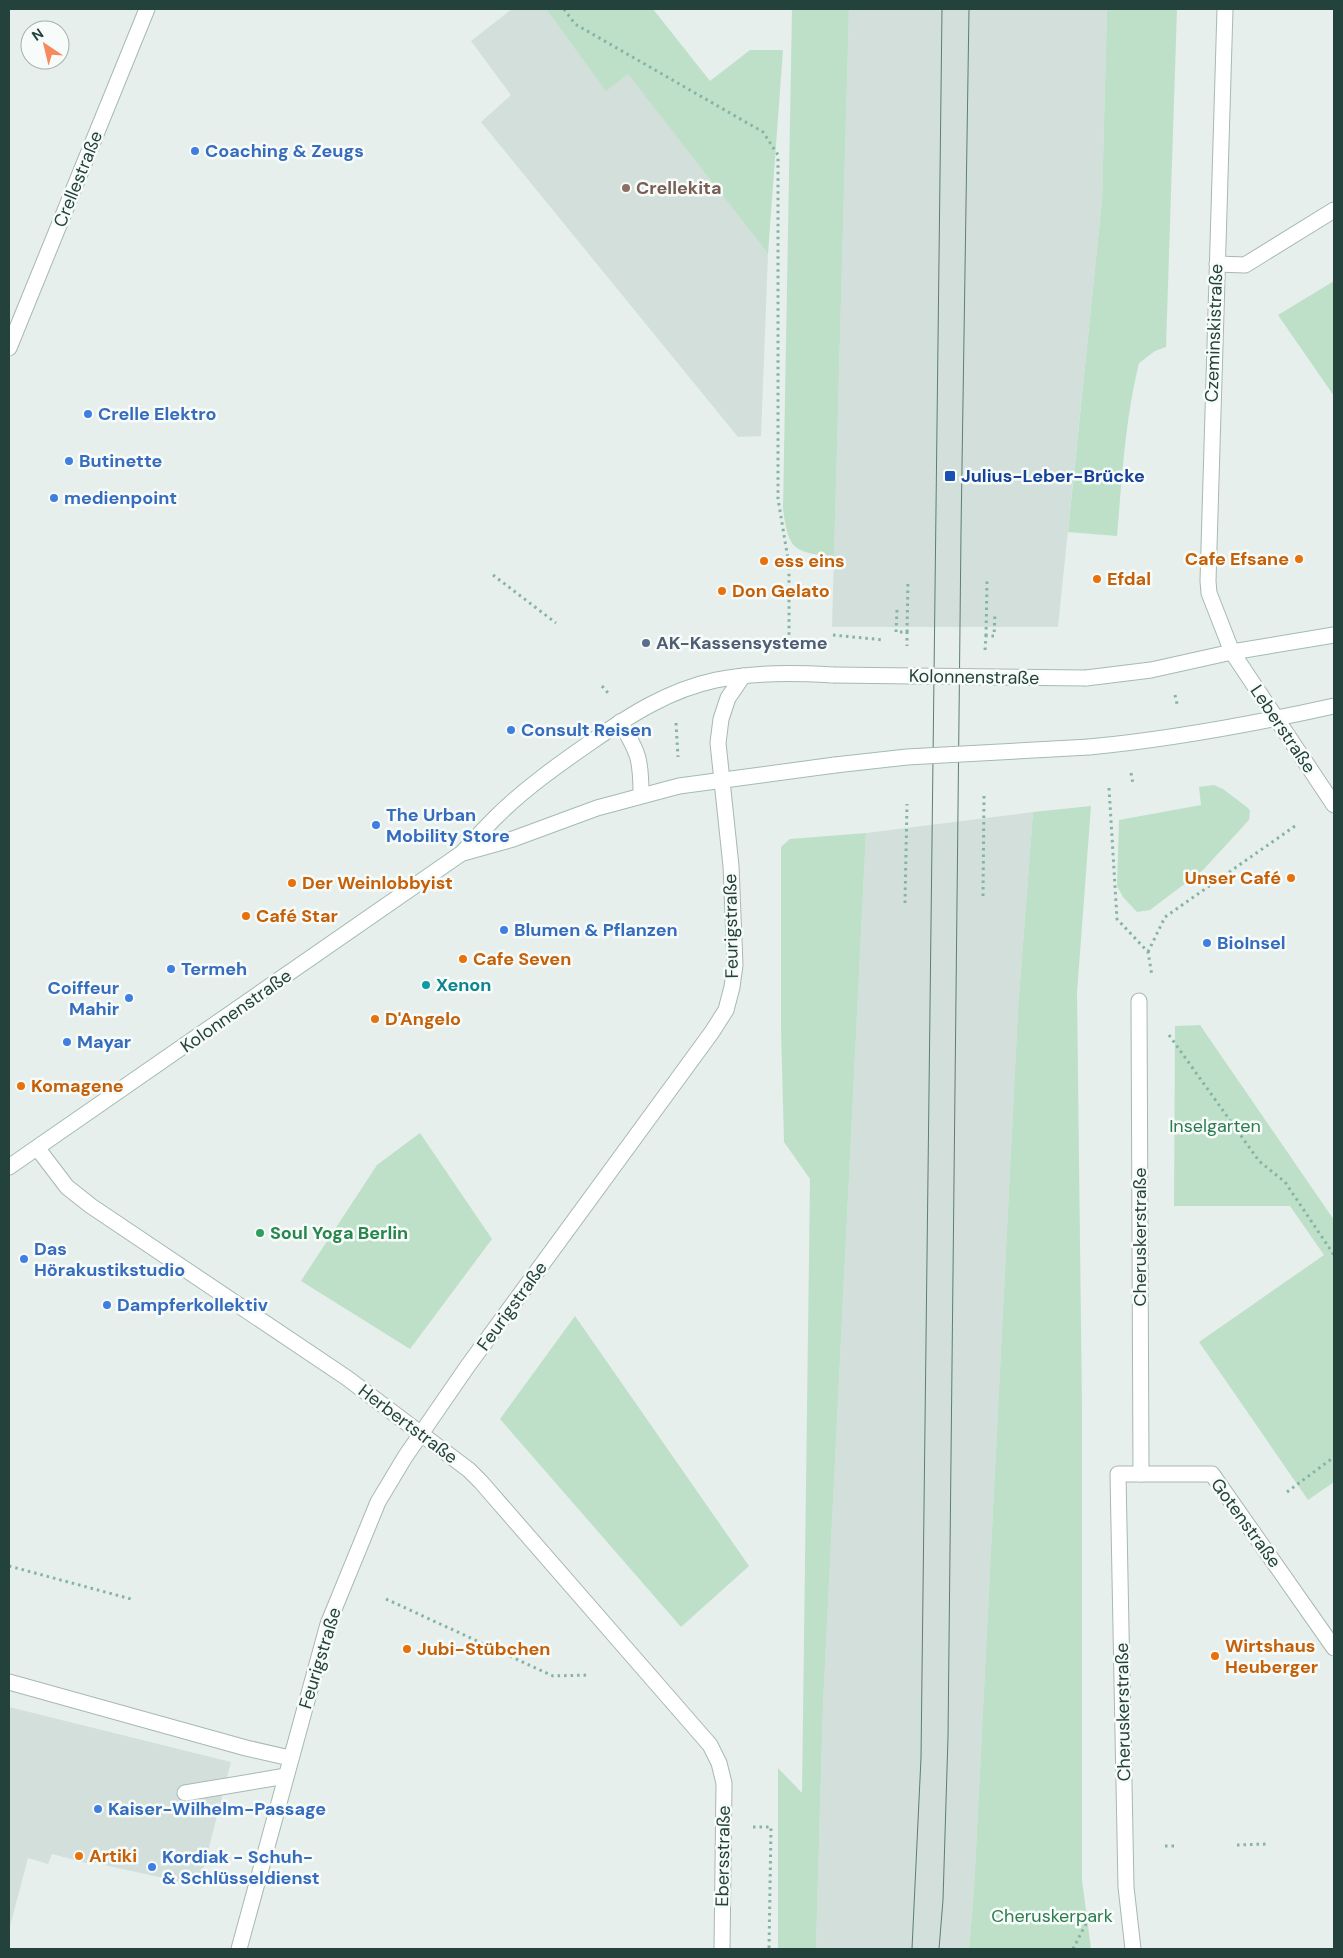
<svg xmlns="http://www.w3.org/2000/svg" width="1343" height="1958" viewBox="0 0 1343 1958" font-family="'DM Sans',sans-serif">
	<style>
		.built { fill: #d3dfda }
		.green { fill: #bee0c9 }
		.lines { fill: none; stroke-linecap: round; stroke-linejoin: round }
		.service-casing { stroke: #a8b8b3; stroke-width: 17 }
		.minor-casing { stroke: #a8b8b3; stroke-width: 17 }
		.secondary-casing { stroke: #a3bbb4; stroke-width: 17 }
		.path { stroke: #85b4a7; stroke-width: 3; stroke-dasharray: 2.5 4; stroke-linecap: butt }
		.service { stroke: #fff; stroke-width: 15 }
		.minor { stroke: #fff; stroke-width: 15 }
		.secondary { stroke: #fff; stroke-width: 15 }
		.tram { stroke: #5e7d76; stroke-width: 1 }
		.secondary-bridge-casing { stroke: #a3bbb4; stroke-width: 17; stroke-linecap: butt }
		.secondary-bridge { stroke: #fff; stroke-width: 15 }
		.shop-dot { fill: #3f7fe0; stroke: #f7fbf9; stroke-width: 2 }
		.education-dot { fill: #8d6e63; stroke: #f7fbf9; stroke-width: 2 }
		.transit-dot { fill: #1a4fb4; stroke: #f7fbf9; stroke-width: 2 }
		.food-dot { fill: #e8710a; stroke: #f7fbf9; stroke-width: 2 }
		.service-dot { fill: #5c6f8a; stroke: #f7fbf9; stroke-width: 2 }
		.culture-dot { fill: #0f9aa8; stroke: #f7fbf9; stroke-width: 2 }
		.leisure-dot { fill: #2e9e5b; stroke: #f7fbf9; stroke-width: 2 }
		.labels { text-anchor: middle; stroke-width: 5; stroke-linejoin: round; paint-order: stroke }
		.shop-label { font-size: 18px; font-weight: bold; fill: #366cbe; stroke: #f7fbf9; text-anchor: start }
		.street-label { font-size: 18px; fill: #23423b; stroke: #f7fbf9 }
		.education-label { font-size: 18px; font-weight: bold; fill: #785e54; stroke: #f7fbf9; text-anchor: start }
		.transit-label { font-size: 18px; font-weight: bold; fill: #164399; stroke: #f7fbf9; text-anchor: start }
		.food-label { font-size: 18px; font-weight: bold; fill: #c56008; stroke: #f7fbf9; text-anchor: start }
		.service-label { font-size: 18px; font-weight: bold; fill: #4e5e75; stroke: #f7fbf9; text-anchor: start }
		.culture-label { font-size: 18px; font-weight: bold; fill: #0d838f; stroke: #f7fbf9; text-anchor: start }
		.park-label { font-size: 18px; fill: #2b7b4e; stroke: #f7fbf9 }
		.leisure-label { font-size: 18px; font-weight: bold; fill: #27864d; stroke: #f7fbf9; text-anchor: start }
	</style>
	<rect width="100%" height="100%" fill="#e6efeb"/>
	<g class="built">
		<path d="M 512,9 L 546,9 L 606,90 L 628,73 L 768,254 L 761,436 L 738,437 L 481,122 L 511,95 L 471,41 Z"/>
		<path d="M 849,9 L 1107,9 L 1102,200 L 1058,627 L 832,627 Z"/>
		<path d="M 1033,812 L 1018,1009 L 974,1889 L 969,1949 L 816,1949 L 823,1706 L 866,833 Z"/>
		<path d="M 9,1707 L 231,1762 L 199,1886 L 91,1862 L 90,1864 L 52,1854 L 48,1864 L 28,1858 L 9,1930 Z"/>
	</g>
	<g class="green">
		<path d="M 546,9 L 653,9 L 710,81 L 750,50 L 783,50 L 768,254 L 628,74 L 606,91 Z"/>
		<path d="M 792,9 L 849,9 L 834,558 C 794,550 789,553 783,509 Z"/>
		<path d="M 1107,9 L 1177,9 L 1166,347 L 1155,351 L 1139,363 C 1125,420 1122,478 1117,536 L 1068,532 L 1102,200 Z"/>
		<path d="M 1334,281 L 1334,396 L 1278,315 Z"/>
		<path d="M 1214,785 L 1223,789 L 1248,808 L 1250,811 L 1249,820 L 1203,870 L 1150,910 L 1137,912 L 1123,897 L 1117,886 L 1119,820 L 1201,805 L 1199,787 Z"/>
		<path d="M 1091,806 L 1077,993 L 1082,1407 L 1082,1880 L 1091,1949 L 969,1949 L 974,1889 L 1018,1009 L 1033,812 Z"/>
		<path d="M 866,833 L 823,1706 L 816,1949 L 778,1949 L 778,1768 L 802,1793 L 810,1179 L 784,1142 L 781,1030 L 781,847 L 790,839 Z"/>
		<path d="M 1200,1025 L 1334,1220 L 1334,1482 L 1308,1500 L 1199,1342 L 1324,1255 L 1290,1206 L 1174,1206 L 1175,1026 Z"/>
		<path d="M 420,1133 L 492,1239 L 410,1349 L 301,1281 L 377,1165 Z"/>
		<path d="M 575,1316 L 749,1566 L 681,1627 L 500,1419 Z"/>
	</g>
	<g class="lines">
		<g class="service-casing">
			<g id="service">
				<path d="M 620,722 C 639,753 641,760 641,795"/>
				<path d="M 1139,1001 L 1141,1474"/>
				<path d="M 9,1682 L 246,1748 L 290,1758"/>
				<path d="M 185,1793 L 286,1776"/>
			</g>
		</g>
		<g class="minor-casing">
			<g id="minor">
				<path d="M 1225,9 L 1208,581 L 1209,593 L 1232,652 L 1334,805"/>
				<path d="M 1217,264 L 1245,265 L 1334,210"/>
				<path d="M 9,348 L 147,9"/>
				<path d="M 38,1149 L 67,1187 L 91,1206 L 347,1378 L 469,1470 L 481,1482 L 710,1745 L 719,1763 L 724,1783 L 722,1949"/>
				<path d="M 239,1949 L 328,1624 L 378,1502 L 405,1457 L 467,1367 L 712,1032 L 726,1010 L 732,987 L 735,965 L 731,866 L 718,743 L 721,719 L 728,698 L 743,676"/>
				<path d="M 1133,1949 L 1126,1887 L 1118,1474 L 1212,1474 L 1334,1648"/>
			</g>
		</g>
		<g class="secondary-casing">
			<g id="secondary">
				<path d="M 1086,678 L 1151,670 L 1232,652 L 1334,635"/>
				<path d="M 1089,747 C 1171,739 1253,724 1334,706"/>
				<path d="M 463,853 L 513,839 L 597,808 L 679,786 L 835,765"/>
				<path d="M 9,1167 L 462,853 C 473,841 484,829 496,817 C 524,789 558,765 591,742 C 630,715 669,690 716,680 C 755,672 794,673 833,675"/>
			</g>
		</g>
		<g class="path">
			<path d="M 564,9 L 575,24 L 763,132 L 778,155 L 778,499 L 789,565 L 789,645"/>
			<path d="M 493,575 L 556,623"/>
			<path d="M 897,610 L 896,632 L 907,632 L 907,646"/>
			<path d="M 907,632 L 908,580"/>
			<path d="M 833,635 L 884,640"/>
			<path d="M 986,636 L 987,581"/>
			<path d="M 985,650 L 986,636 L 994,636 L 995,613"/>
			<path d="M 602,686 L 608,693"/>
			<path d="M 1175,695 L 1177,704"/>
			<path d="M 676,723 L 678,757"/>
			<path d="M 1131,773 L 1133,784"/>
			<path d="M 1109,788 L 1117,919 L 1148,952 L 1152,976"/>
			<path d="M 983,896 L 984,796"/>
			<path d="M 905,903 L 907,804"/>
			<path d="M 1148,952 L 1165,917 L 1295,826"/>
			<path d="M 1169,1035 L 1259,1161 L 1285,1182 L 1334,1255"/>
			<path d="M 1287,1492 L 1334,1457"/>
			<path d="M 9,1566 L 131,1599"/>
			<path d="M 386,1599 L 553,1676 L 588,1675"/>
			<path d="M 753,1827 L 771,1827 L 769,1949"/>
			<path d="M 1237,1845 L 1268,1844"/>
			<path d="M 1165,1846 L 1176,1846"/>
			<path d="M 205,1858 L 218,1856"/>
			<path d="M 1073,1949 L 1092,1912"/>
		</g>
		<use href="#service" class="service"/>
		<use href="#minor" class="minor"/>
		<use href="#secondary" class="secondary"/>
		<g class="tram">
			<path d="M 912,1949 L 921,1758 L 942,9"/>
			<path d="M 939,1949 L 943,1900 L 948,1737 L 961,532 L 969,9"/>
		</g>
		<g class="secondary-bridge-casing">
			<g id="secondary-bridge">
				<path d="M 833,675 L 1086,678"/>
				<path d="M 835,765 L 907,757 L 1089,747"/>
			</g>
		</g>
		<use href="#secondary-bridge" class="secondary-bridge"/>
	</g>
	<g class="shop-dot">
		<circle cx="195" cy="151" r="5"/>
		<circle cx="88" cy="414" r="5"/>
		<circle cx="69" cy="461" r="5"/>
		<circle cx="54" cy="498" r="5"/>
		<circle cx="511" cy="730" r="5"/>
		<circle cx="376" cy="825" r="5"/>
		<circle cx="504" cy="930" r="5"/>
		<circle cx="1207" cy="943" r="5"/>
		<circle cx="171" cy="969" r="5"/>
		<circle cx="129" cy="998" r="5"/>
		<circle cx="67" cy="1042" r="5"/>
		<circle cx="24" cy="1259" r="5"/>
		<circle cx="107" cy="1305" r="5"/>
		<circle cx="98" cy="1809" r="5"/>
		<circle cx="152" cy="1867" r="5"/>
	</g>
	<circle class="education-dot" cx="626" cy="188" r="5"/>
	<rect class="transit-dot" x="944" y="470" width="12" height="12" rx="2.5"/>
	<g class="food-dot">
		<circle cx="1299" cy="559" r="5"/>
		<circle cx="764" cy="561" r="5"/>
		<circle cx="1097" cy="579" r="5"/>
		<circle cx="722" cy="591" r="5"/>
		<circle cx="1291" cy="878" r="5"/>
		<circle cx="292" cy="883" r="5"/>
		<circle cx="246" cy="916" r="5"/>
		<circle cx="463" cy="959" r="5"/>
		<circle cx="375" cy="1019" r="5"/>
		<circle cx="21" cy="1086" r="5"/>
		<circle cx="407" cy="1649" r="5"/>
		<circle cx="1215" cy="1656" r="5"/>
		<circle cx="79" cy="1856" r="5"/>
	</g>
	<circle class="service-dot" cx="646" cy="643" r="5"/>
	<circle class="culture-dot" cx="426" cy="985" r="5"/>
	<circle class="leisure-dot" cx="260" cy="1233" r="5"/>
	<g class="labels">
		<g class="shop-label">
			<text x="205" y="157">Coaching &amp; Zeugs</text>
			<text x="98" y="420">Crelle Elektro</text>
			<text x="79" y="467">Butinette</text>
			<text x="64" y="504">medienpoint</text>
			<text x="521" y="736">Consult Reisen</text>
			<text x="386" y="821">The Urban<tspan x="386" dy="21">Mobility Store</tspan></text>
			<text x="514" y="936">Blumen &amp; Pflanzen</text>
			<text x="1217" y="949">BioInsel</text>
			<text x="181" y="975">Termeh</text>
			<text x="119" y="994" text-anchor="end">Coiffeur<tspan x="119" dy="21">Mahir</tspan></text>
			<text x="77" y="1048">Mayar</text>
			<text x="34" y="1255">Das<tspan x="34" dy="21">Hörakustikstudio</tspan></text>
			<text x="117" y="1311">Dampferkollektiv</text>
			<text x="108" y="1815">Kaiser-Wilhelm-Passage</text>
			<text x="162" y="1863">Kordiak - Schuh-<tspan x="162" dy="21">&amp; Schlüsseldienst</tspan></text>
		</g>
		<g class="street-label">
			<text transform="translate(78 179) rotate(-68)" y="6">Crellestraße</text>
			<text transform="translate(1214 333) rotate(-88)" y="6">Czeminskistraße</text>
			<text transform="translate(974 677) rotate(1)" y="6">Kolonnenstraße</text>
			<text transform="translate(1283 729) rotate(56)" y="6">Leberstraße</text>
			<text transform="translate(731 926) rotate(-91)" y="6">Feurigstraße</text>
			<text transform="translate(236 1011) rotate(-35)" y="6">Kolonnenstraße</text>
			<text transform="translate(1140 1237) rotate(-90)" y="6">Cheruskerstraße</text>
			<text transform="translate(512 1306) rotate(-54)" y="6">Feurigstraße</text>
			<text transform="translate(408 1424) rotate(37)" y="6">Herbertstraße</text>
			<text transform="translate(1246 1523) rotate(54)" y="6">Gotenstraße</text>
			<text transform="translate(320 1658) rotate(-73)" y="6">Feurigstraße</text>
			<text transform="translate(1123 1712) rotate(-91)" y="6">Cheruskerstraße</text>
			<text transform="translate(723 1856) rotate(-89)" y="6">Ebersstraße</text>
		</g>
		<g class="education-label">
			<text x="636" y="194">Crellekita</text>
		</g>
		<g class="transit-label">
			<text x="961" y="482">Julius-Leber-Brücke</text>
		</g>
		<g class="food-label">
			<text x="1289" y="565" text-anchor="end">Cafe Efsane</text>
			<text x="774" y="567">ess eins</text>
			<text x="1107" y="585">Efdal</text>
			<text x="732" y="597">Don Gelato</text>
			<text x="1281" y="884" text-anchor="end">Unser Café</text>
			<text x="302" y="889">Der Weinlobbyist</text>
			<text x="256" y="922">Café Star</text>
			<text x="473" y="965">Cafe Seven</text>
			<text x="385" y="1025">D'Angelo</text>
			<text x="31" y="1092">Komagene</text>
			<text x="1225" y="1652">Wirtshaus<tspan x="1225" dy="21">Heuberger</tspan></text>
			<text x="417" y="1655">Jubi-Stübchen</text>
			<text x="89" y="1862">Artiki</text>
		</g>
		<g class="service-label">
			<text x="656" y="649">AK-Kassensysteme</text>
		</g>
		<g class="culture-label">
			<text x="436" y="991">Xenon</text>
		</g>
		<g class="park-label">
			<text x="1215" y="1132">Inselgarten</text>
			<text x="1052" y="1922">Cheruskerpark</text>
		</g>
		<g class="leisure-label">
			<text x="270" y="1239">Soul Yoga Berlin</text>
		</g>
	</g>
	<rect width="1343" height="1958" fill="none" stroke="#23423b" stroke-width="20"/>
	<g transform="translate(45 45) rotate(325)"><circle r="24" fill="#f7fbf9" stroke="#a2b1ad"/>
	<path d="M0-4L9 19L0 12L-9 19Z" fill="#f78a5c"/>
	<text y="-8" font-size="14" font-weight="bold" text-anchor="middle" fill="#23423b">N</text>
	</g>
</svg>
